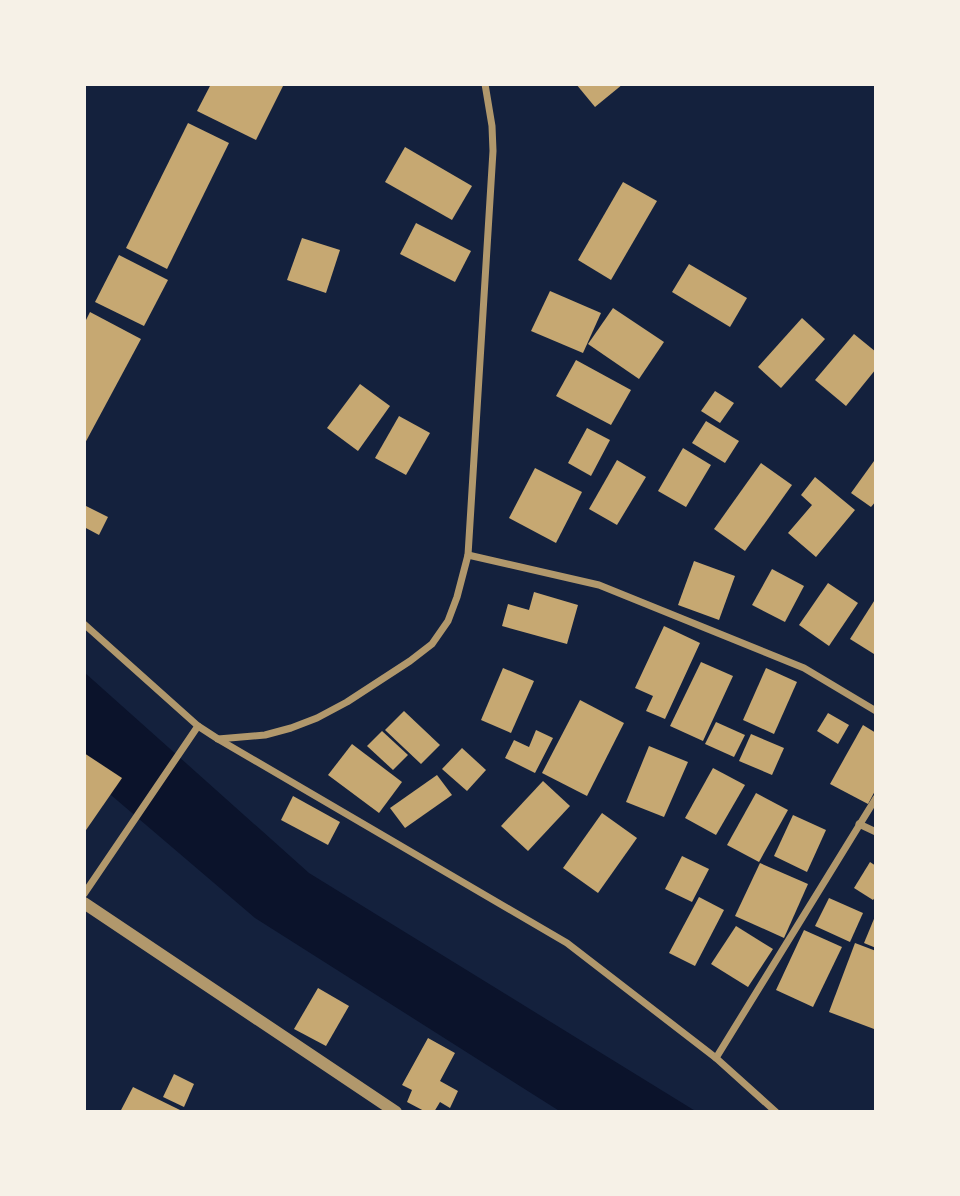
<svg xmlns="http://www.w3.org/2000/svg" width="960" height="1196" viewBox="0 0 960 1196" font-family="Helvetica,sans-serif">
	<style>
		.water { fill: #0b132b }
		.building { fill: #c6a872 }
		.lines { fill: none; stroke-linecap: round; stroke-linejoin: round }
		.minor { stroke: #b1986c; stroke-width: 7 }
		.tertiary { stroke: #b1986c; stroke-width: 12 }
	</style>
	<rect width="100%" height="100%" fill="#14213d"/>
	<path class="water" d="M 84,672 L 309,873 L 697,1112 L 561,1112 L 255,918 L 84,772 Z"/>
	<g class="building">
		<path d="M 211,84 L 284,84 L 256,140 L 197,111 Z"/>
		<path d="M 576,84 L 623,84 L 595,107 Z"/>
		<path d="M 188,123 L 229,143 L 167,269 L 126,248 Z"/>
		<path d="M 405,147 L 472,186 L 452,220 L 385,182 Z"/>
		<path d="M 623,182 L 657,201 L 611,280 L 578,260 Z"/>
		<path d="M 416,223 L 471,251 L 455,282 L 400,254 Z"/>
		<path d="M 302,238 L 340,250 L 326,293 L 287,280 Z"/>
		<path d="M 119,255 L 168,280 L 144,326 L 95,302 Z"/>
		<path d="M 689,264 L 747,298 L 730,327 L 672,292 Z"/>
		<path d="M 550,291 L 601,313 L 583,353 L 531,331 Z"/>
		<path d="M 613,308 L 664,342 L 639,379 L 588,344 Z"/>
		<path d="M 90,312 L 141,339 L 84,445 L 84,324 Z"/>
		<path d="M 802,318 L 825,339 L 781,388 L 758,367 Z"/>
		<path d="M 854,334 L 876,352 L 876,369 L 846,406 L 815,380 Z"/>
		<path d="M 576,360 L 631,390 L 611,425 L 556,396 Z"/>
		<path d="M 360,384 L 390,406 L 358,451 L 327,428 Z"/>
		<path d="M 715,391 L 734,403 L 720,423 L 701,411 Z"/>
		<path d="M 399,416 L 430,433 L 406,475 L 375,458 Z"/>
		<path d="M 706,421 L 739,441 L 725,463 L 692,443 Z"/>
		<path d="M 587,428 L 610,440 L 591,476 L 568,463 Z"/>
		<path d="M 683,448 L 711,465 L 686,507 L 658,491 Z"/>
		<path d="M 617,460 L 646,477 L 617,525 L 589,509 Z"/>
		<path d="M 874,461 L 876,462 L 876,501 L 871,507 L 851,493 Z"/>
		<path d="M 761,463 L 792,485 L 745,551 L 714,529 Z"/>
		<path d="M 535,468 L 582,492 L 556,543 L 509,518 Z"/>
		<path d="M 815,477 L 855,510 L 816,557 L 788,533 L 812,505 L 801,495 Z"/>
		<path d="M 84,505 L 108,517 L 99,535 L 84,527 Z"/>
		<path d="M 694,561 L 735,576 L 719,620 L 678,605 Z"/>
		<path d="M 772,569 L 804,586 L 785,622 L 752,605 Z"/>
		<path d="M 828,583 L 858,603 L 829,646 L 799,625 Z"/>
		<path d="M 534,592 L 578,605 L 567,644 L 502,626 L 508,604 L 529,610 Z"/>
		<path d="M 876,598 L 876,651 L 874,654 L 850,639 Z"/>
		<path d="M 664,626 L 700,643 L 665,719 L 646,711 L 653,696 L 635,688 Z"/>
		<path d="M 701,662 L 733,676 L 703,741 L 670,726 Z"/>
		<path d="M 503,668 L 534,681 L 511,733 L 481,720 Z"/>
		<path d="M 766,668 L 797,682 L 774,734 L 743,720 Z"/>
		<path d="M 580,700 L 624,723 L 587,796 L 542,773 Z"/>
		<path d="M 404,711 L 440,745 L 421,764 L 385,730 Z"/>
		<path d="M 828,713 L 849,725 L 838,744 L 817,731 Z"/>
		<path d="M 716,722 L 745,735 L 734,757 L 705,744 Z"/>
		<path d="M 863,725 L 876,733 L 876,789 L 868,804 L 830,784 Z"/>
		<path d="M 536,730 L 553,738 L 535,773 L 505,758 L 514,740 L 529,747 Z"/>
		<path d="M 382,731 L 408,755 L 393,770 L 367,746 Z"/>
		<path d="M 751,734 L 784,748 L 772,775 L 739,761 Z"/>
		<path d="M 352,744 L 402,782 L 379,813 L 328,775 Z"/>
		<path d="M 649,746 L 688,762 L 664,817 L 626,802 Z"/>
		<path d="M 462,748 L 486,770 L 467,791 L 442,769 Z"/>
		<path d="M 84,753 L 122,778 L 84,833 Z"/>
		<path d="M 713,768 L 745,785 L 716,835 L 685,818 Z"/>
		<path d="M 437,775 L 452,795 L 405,828 L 390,808 Z"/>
		<path d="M 543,781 L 570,806 L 528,851 L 501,826 Z"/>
		<path d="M 756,793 L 788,810 L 759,862 L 727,845 Z"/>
		<path d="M 293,796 L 340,822 L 328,845 L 281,820 Z"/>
		<path d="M 602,813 L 637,838 L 598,893 L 563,868 Z"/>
		<path d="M 793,815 L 826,830 L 807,872 L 774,856 Z"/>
		<path d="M 682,856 L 709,869 L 692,902 L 665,889 Z"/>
		<path d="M 870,862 L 876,866 L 876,896 L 873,900 L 854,888 Z"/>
		<path d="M 760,863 L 808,884 L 784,938 L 735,916 Z"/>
		<path d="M 699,897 L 724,910 L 695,966 L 669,953 Z"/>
		<path d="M 829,898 L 863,913 L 850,942 L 815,926 Z"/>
		<path d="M 876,914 L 876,948 L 864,943 Z"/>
		<path d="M 736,926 L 773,949 L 748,987 L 711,964 Z"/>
		<path d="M 804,930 L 842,947 L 813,1007 L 776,990 Z"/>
		<path d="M 855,943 L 876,951 L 876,1024 L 874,1029 L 829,1012 Z"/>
		<path d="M 318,988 L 349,1006 L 326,1046 L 294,1029 Z"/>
		<path d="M 428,1038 L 455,1053 L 440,1081 L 458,1091 L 450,1108 L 440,1102 L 434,1112 L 426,1112 L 407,1102 L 412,1090 L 402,1085 Z"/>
		<path d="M 174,1074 L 194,1084 L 184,1107 L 163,1097 Z"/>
		<path d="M 133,1087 L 180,1110 L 179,1112 L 120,1112 Z"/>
	</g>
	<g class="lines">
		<g class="minor">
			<path d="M 468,555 L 599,585 L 804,668 L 876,711"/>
			<path d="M 84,624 L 198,726 L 218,739 L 567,943 L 716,1058 L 776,1112"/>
			<path d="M 218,739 L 265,735 L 291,728 L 317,718 L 347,702 L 410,661 L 432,644 L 448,621 L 457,597 L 468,555 L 493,151 L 492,126 L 485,84"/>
			<path d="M 859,824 L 876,832"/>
			<path d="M 84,894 L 198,726"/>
			<path d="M 716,1058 L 876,798"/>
		</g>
		<path class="tertiary" d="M 84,903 L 396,1112"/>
	</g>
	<rect width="960" height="1196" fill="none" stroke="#f6f1e7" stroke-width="172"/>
</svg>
